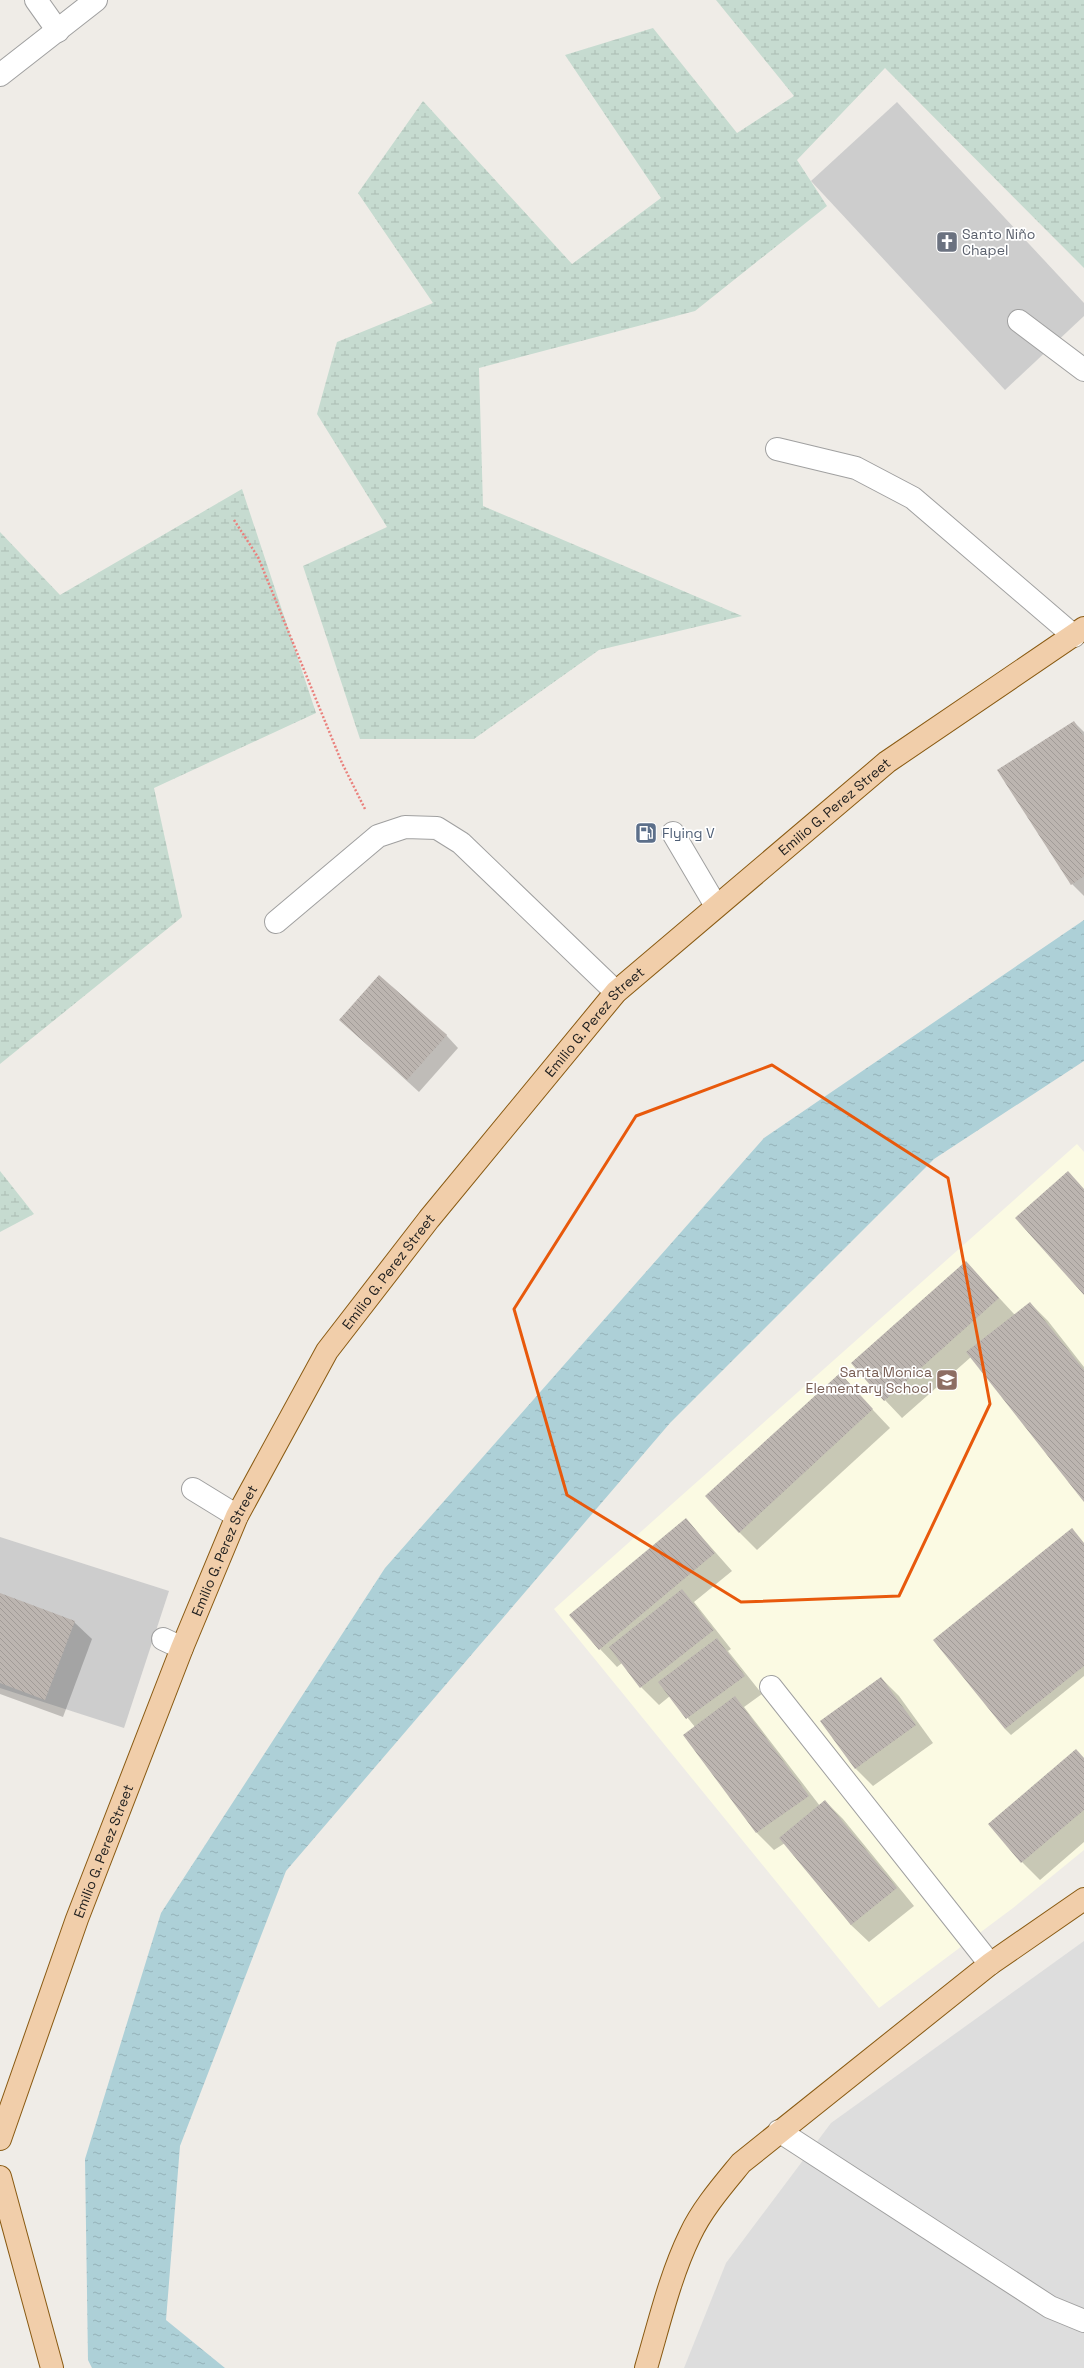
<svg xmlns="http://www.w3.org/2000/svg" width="1084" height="2368" viewBox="0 0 1084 2368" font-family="'Space Grotesk',sans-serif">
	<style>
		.residential { fill: #ddd }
		.education { fill: #fbfae3 }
		.religious { fill: #cdcdcd }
		.wetland { fill: url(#wetland-marsh) }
		.water { fill: url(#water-ripples) }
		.shadow { fill: #0003 }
		.building { fill: url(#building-back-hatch) }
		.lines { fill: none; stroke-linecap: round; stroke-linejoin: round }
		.minor-casing { stroke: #a0a0a0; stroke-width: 24 }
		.major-casing { stroke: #895a12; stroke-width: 24 }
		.path { stroke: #ea817d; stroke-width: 2.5; stroke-dasharray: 2 2; stroke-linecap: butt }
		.minor { stroke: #fff; stroke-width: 22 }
		.major { stroke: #f1ceaa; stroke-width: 22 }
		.marked { fill: none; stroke: #e8590c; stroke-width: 3; stroke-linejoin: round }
		.labels { text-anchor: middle; stroke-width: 3.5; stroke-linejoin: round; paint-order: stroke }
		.worship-label { font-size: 14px; fill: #5b616d; stroke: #fff; text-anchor: start }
		.street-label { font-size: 14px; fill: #1f1f1f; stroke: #fff }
		.service-label { font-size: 14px; fill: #4e5e75; stroke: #fff; text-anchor: start }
		.education-label { font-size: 14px; fill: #785e54; stroke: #fff; text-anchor: end }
	</style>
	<defs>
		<pattern id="wetland-marsh" width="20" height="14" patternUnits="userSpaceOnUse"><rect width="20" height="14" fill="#c6dbd0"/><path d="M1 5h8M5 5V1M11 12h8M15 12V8" fill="none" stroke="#aabcb2"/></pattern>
		<pattern id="water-ripples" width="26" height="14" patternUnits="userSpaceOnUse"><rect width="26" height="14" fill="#add0d7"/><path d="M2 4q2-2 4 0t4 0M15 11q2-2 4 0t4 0" fill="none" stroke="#94b2b8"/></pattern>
		<pattern id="building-back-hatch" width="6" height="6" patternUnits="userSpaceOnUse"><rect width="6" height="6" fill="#bcb5b0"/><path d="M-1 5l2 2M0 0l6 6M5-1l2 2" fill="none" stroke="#a19b97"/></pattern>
	</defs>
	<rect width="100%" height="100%" fill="#efece7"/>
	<path class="residential" d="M 1084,1941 L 1084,2368 L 684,2368 L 726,2263 L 831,2123 Z"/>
	<path class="education" d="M 1077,1144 L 1084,1152 L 1084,1850 L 1013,1908 L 879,2008 L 554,1609 Z"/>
	<g class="religious">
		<path d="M 897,102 L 1084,303 L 1084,316 L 1005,390 L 811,181 Z"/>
		<path d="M 0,1537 L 169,1591 L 124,1728 L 0,1688 Z"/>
	</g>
	<g class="wetland">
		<path d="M 716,0 L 1084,0 L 1084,268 L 885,68 L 797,160 L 827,206 L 695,311 L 479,368 L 483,506 L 742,616 L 599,650 L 474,739 L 360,739 L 303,566 L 387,527 L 317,414 L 337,342 L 433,303 L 358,193 L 423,101 L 572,264 L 661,198 L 565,55 L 653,28 L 737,133 L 794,96 Z"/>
		<path d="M 242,489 L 316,713 L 154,788 L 182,917 L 0,1064 L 0,532 L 60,595 Z"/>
		<path d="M 0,1171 L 34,1214 L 0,1232 Z"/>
	</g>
	<path class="water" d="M 1084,920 L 1084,1061 L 934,1159 L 670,1423 L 286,1871 L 180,2146 L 166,2320 L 225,2368 L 92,2368 L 88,2360 L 85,2159 L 161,1913 L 385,1568 L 764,1138 Z"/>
	<g class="shadow">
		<path d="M 1074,722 L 1084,732 L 1084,896 L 1072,884 Z"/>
		<path d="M 340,1020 L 446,1035 L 458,1048 L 419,1092 Z"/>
		<path d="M 966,1262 L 1015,1315 L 1030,1303 L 1048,1321 L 1084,1367 L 1084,1500 L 971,1357 L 902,1418 L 885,1400 Z"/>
		<path d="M 840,1375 L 890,1428 L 757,1550 L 739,1532 Z"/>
		<path d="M 686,1519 L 732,1571 L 694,1602 L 731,1649 L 728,1651 L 762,1694 L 744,1707 L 820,1806 L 825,1801 L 843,1819 L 914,1906 L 869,1942 L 851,1925 L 785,1843 L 774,1850 L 757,1833 L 684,1735 L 695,1727 L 670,1696 L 659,1705 L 641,1687 L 622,1663 L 617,1667 L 600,1649 Z"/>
		<path d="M 1084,1543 L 1084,1676 L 1011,1735 L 1005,1729 Z"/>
		<path d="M 0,1594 L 74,1622 L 92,1639 L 63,1717 L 0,1694 Z"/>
		<path d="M 881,1678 L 899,1696 L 933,1743 L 873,1786 L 855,1768 Z"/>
		<path d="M 1084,1758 L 1084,1842 L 1040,1880 L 1022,1862 Z"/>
	</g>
	<g class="building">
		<path d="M 1074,721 L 1084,737 L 1084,876 L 1071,885 L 997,770 Z"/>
		<path d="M 379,975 L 447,1035 L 407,1080 L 339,1020 Z"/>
		<path d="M 1068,1171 L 1084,1189 L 1084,1295 L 1015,1218 Z"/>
		<path d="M 966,1261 L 999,1298 L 884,1401 L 851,1363 Z"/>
		<path d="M 1030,1302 L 1084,1370 L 1084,1502 L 966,1352 Z"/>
		<path d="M 840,1373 L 873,1409 L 739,1533 L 705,1496 Z"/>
		<path d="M 686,1518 L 715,1553 L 599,1650 L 569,1615 Z"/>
		<path d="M 1072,1528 L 1084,1543 L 1084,1666 L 1005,1729 L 933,1640 Z"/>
		<path d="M 682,1589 L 714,1630 L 640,1688 L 609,1647 Z"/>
		<path d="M 0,1593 L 75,1621 L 45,1700 L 0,1683 Z"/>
		<path d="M 717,1638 L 745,1676 L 686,1719 L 658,1682 Z"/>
		<path d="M 881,1677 L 916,1725 L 855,1769 L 820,1721 Z"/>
		<path d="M 735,1696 L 809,1796 L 756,1833 L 683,1735 Z"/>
		<path d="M 1076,1749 L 1084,1758 L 1084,1810 L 1021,1863 L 988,1824 Z"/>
		<path d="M 825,1800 L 897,1888 L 851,1925 L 779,1838 Z"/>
	</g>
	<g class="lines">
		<g class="minor-casing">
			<g id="minor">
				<path d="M 36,0 L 58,31"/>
				<path d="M 0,75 L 96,0"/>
				<path d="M 1019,321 L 1084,370"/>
				<path d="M 777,449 L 856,468 L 913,498 L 1074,636"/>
				<path d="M 673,833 L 716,906"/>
				<path d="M 276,922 L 378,836 L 405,827 L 437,828 L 461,843 L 616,992"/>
				<path d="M 193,1489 L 237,1516"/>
				<path d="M 163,1639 L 182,1648"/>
				<path d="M 771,1687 L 990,1964"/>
				<path d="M 779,2131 L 1050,2307 L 1084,2321"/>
			</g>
		</g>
		<g class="major-casing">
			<g id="major">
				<path id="s1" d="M 0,2139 L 77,1919 L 182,1648 L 237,1516 L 327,1351 L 429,1219 L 616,992 L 887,762 L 1084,628"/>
				<path d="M 0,2177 L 52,2368"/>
				<path d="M 646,2368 C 659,2324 670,2276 690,2235 C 702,2209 723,2185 741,2163 L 990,1964 L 1084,1899"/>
			</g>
		</g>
		<path class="path" d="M 234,520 L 258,557 L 342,763 L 365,809"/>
		<use href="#minor" class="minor"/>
		<use href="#major" class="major"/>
	</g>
	<path class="marked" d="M 772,1065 L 948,1178 L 990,1404 L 899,1596 L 741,1602 L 567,1495 L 514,1309 L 636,1116 Z"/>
	<defs>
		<g id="church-square" transform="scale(1.15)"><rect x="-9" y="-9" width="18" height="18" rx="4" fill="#6b7280" stroke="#fff"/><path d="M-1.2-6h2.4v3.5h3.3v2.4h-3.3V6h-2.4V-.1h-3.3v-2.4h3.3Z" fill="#fff"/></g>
		<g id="fuel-square" transform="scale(1.15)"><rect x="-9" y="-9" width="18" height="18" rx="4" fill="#5c6f8a" stroke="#fff"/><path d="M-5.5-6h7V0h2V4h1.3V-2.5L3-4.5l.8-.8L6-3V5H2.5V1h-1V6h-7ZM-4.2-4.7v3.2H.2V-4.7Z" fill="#fff"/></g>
		<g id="school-square" transform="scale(1.15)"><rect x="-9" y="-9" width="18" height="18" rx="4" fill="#8d6e63" stroke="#fff"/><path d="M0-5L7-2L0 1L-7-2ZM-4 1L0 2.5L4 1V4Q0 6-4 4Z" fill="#fff"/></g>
	</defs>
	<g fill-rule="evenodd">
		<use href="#church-square" x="947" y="242"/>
		<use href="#fuel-square" x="646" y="833"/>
		<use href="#school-square" x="947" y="1380"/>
	</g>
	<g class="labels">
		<g class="worship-label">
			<text x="962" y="239">Santo Niño<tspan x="962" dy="16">Chapel</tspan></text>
		</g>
		<g class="street-label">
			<text dy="5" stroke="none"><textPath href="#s1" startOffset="1602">Emilio G. Perez Street</textPath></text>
			<text dy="5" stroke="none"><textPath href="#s1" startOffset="1279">Emilio G. Perez Street</textPath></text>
			<text dy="5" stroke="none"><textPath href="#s1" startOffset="955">Emilio G. Perez Street</textPath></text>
			<text dy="5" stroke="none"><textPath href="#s1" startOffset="630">Emilio G. Perez Street</textPath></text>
			<text dy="5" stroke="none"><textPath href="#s1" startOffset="306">Emilio G. Perez Street</textPath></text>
		</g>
		<g class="service-label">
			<text x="662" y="838">Flying V</text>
		</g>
		<g class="education-label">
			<text x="932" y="1377">Santa Monica<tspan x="932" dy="16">Elementary School</tspan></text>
		</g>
	</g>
</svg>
